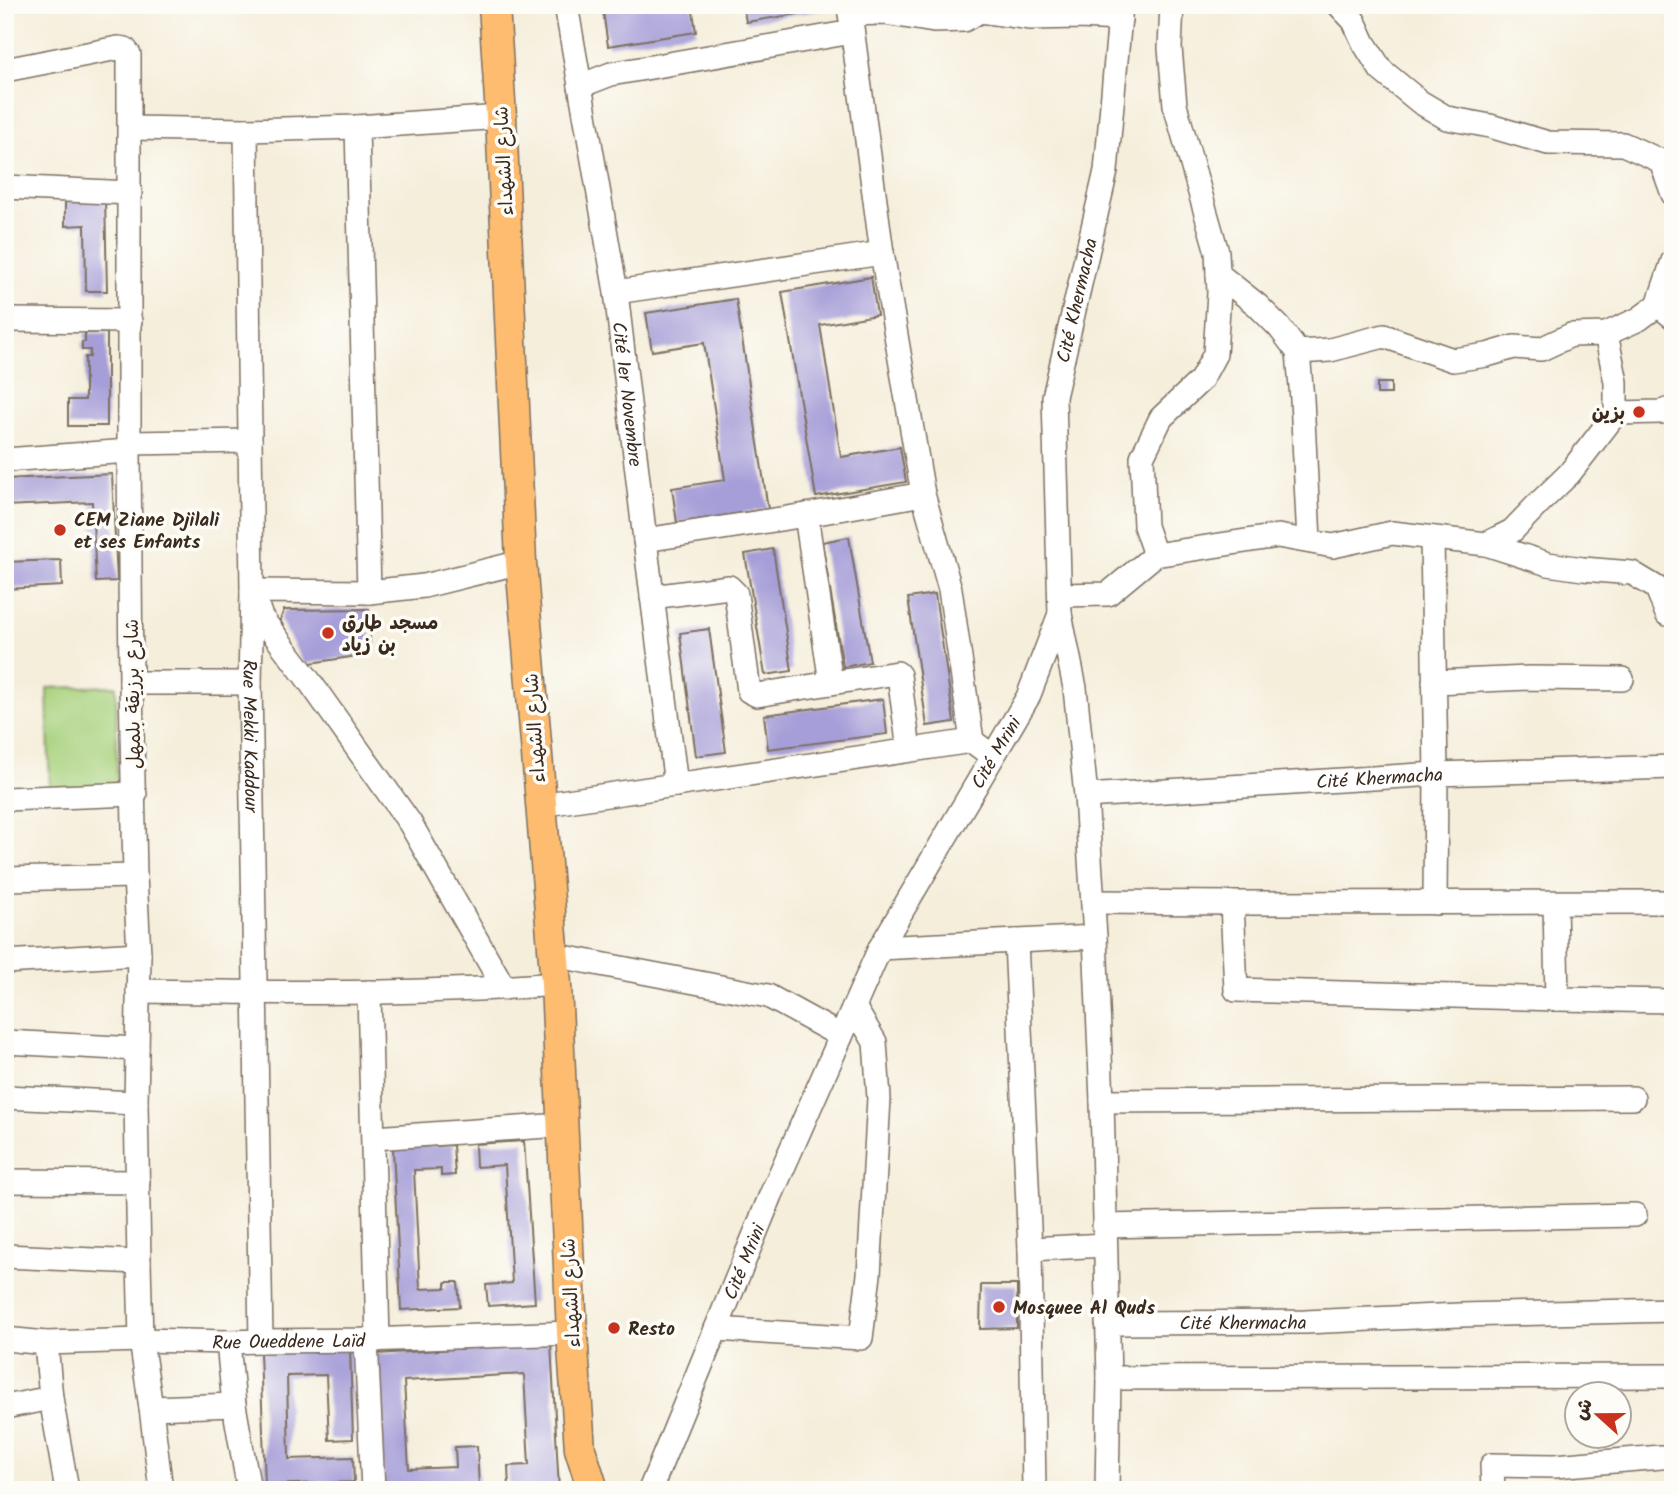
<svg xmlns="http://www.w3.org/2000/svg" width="1678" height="1495" viewBox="0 0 1678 1495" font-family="Kalam,'Playpen Sans Arabic',sans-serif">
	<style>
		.green { fill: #a7d17d; stroke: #717e4e; stroke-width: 2 }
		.building { fill: #a69ed8 }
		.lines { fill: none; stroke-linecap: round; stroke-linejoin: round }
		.minor-casing { stroke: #7c6f60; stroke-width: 26 }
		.major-casing { stroke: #7c6f60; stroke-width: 33 }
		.minor { stroke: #fff; stroke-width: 23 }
		.major { stroke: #fdbc70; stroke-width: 30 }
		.poi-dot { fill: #c8321e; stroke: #fdfcf7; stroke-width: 2.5 }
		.labels { text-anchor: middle; stroke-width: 7; stroke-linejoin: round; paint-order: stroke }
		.street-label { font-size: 19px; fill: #3b2a1e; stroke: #fdfcf7 }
		.poi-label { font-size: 19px; font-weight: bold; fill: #3b2a1e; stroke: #fdfcf7; text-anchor: start }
	</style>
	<rect width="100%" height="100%" fill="#fdfcf7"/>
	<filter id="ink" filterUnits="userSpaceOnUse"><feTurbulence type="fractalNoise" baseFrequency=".0143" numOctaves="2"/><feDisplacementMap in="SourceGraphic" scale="14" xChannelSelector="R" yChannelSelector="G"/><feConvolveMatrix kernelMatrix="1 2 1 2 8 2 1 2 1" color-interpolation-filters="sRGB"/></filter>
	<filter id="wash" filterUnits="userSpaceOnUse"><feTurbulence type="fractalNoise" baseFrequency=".00686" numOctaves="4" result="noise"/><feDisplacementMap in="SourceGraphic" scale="28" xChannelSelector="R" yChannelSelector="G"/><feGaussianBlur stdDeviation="1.57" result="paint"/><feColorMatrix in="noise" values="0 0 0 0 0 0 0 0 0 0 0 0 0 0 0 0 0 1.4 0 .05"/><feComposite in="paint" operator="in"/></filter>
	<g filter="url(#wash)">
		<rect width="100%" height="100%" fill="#f5eedb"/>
		<path class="green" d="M 116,686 L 117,792 L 50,792 L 47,688 Z"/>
		<g id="blocks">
			<g class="building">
				<path d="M 638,5 L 692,5 L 696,32 L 608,46 L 603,11 Z"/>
				<path d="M 743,5 L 836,5 L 836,8 L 746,22 Z"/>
				<path d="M 105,197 L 107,291 L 86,291 L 85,225 L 65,226 L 65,198 Z"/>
				<path d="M 871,277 L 877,315 L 820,325 L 841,457 L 900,447 L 906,482 L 816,497 L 782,292 Z"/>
				<path d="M 736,299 L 768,509 L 677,523 L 672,488 L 725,480 L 704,343 L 652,351 L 646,313 Z"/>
				<path d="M 85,333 L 107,333 L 107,426 L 68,426 L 68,400 L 85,400 L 85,357 L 90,357 L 90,350 L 82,350 L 82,342 L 85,342 Z"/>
				<rect x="1377" y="383" width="14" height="11"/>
				<path d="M 112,474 L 117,581 L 96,582 L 92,502 L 5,506 L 5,479 Z"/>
				<path d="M 849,537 L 870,662 L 843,667 L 822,542 Z"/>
				<path d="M 773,549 L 792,671 L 765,675 L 745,554 Z"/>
				<path d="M 61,560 L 62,586 L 5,589 L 5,562 Z"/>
				<path d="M 935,594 L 954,722 L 927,726 L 908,598 Z"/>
				<path d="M 369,609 L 370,645 L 359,647 L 357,656 L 304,664 L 280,620 L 284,610 Z"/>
				<path d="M 709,629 L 726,752 L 696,756 L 680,633 Z"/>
				<path d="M 883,699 L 887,734 L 768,749 L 764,715 Z"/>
				<path d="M 524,1141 L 535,1303 L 488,1306 L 486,1285 L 512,1283 L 505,1165 L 476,1167 L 475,1144 Z"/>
				<path d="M 453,1145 L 455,1175 L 441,1176 L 441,1169 L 414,1170 L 420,1289 L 446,1288 L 446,1282 L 458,1282 L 460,1307 L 401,1310 L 393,1148 Z"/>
				<path d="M 981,1285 L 1017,1285 L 1017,1328 L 980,1329 Z"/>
				<path d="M 551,1343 L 559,1490 L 509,1490 L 508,1466 L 529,1465 L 524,1374 L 404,1381 L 409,1469 L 456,1467 L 455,1447 L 477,1446 L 479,1488 L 384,1490 L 376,1354 Z"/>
				<path d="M 350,1349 L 353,1439 L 329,1440 L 326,1375 L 287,1376 L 289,1459 L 353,1457 L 354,1482 L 265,1485 L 260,1352 Z"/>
			</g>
		</g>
	</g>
	<g filter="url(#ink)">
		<use href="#blocks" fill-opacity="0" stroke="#7c6f60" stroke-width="2"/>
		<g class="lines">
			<g class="minor-casing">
				<g id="minor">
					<path id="s1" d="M 566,5 L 616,292 L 645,540 L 676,785"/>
					<path d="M 849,5 L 882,253 L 923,494 L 950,589 L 972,741"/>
					<path d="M 1339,5 L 1354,21 L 1364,43 L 1381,70 L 1420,102 L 1447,118 L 1490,126 L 1548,143 L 1623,144 L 1661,161 L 1673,170"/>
					<path d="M 850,14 L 885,13 L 934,21 L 964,20 L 980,11 L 1031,18 L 1079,17 L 1120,19"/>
					<path d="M 5,70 L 118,48 L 125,49 L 129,54 L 129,451 L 131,683 L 135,876 L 139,954 L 136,1103 L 139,1262 L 141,1340 L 151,1408 L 161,1490"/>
					<path d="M 580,86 L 611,74 L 852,32"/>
					<path d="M 357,127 L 369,592"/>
					<path d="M 130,128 L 246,130 L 357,127 L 501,117"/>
					<path id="s2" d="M 246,130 L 252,591 L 250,683 L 261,1341"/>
					<path d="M 1661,161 L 1673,194"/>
					<path d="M 5,187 L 130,193"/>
					<path d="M 1673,261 L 1658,305 L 1673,317"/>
					<path d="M 1218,274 L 1257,305 L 1279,327 L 1298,352 L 1302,399 L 1309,541"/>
					<path d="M 616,292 L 882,253"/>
					<path d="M 5,320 L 130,321"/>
					<path d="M 1298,352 L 1330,350 L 1384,336 L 1453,360 L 1487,355 L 1514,347 L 1541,349 L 1571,335 L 1606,334 L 1639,319 L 1658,305"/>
					<path d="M 1616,413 L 1661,412 L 1673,408"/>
					<path d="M 130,443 L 250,441"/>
					<path d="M 5,460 L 129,451"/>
					<path d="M 806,515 L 831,683 L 897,673 L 899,675 L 909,750"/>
					<path d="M 1432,538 L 1436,774 L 1435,903"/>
					<path d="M 645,540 L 806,515 L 923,494"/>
					<path d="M 1486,544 L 1512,531 L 1538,504 L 1569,474 L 1616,413 L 1616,382 L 1606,334"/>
					<path d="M 1155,555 L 1145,526 L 1142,457 L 1161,418 L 1201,380 L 1215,354 L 1219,293 L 1217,252 L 1175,105 L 1170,48 L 1172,5"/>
					<path d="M 1060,595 L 1108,594 L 1155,555 L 1278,536 L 1333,546 L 1392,533 L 1486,544 L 1548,564 L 1583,569 L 1632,573 L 1657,588 L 1667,614 L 1673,613"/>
					<path d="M 652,597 L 729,587 L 736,594 L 749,691 L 757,695 L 831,683"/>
					<path d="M 1434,682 L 1529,678 L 1622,679"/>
					<path d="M 131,683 L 250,683"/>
					<path id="s3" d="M 1086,796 L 1436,774 L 1673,767"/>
					<path d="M 5,799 L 135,794"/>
					<path d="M 540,805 L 972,741 L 984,750"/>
					<path d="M 5,879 L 135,876"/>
					<path d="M 1093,902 L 1232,903 L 1673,902"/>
					<path d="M 1232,903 L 1236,990 L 1557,999 L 1673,1001"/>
					<path d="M 1555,903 L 1557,999"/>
					<path d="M 1016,941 L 1030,1249 L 1034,1490"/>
					<path d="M 880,948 L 1095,937"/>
					<path d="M 553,955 L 768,996 L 841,1036"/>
					<path d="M 5,962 L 139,954"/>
					<path d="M 504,988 L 410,823 L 310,682 L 261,617 L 252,591 L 369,592 L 424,586 L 521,562"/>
					<path d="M 138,991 C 277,993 417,995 556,984"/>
					<path d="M 369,992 L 378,1340"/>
					<path d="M 5,1042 L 137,1049"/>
					<path d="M 5,1097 L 136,1103"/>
					<path d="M 1102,1101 L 1633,1098"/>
					<path d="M 374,1138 L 562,1125"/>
					<path d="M 5,1181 L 138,1182"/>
					<path d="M 1104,1226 L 1635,1215"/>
					<path d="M 1030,1249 L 1105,1245"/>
					<path d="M 5,1256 L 139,1262"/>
					<path id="s4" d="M 1107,1323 L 1305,1322 L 1460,1315 L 1673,1310"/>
					<path d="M 716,1329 L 861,1338 L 869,1275 L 879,1098 L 875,1042 L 854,1007"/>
					<path id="s5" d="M 5,1339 L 46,1343 L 141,1340 L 228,1342 L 261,1341 L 366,1340 L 572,1333"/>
					<path d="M 366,1340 L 373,1490"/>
					<path d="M 228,1342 L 234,1405 L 249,1490"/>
					<path d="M 46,1343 L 51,1398 L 67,1490"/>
					<path d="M 1109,1378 L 1673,1376"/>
					<path d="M 5,1407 L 51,1398"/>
					<path d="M 151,1408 L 234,1405"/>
					<path id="s6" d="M 650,1490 L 771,1195 L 880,948 L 1028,697 L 1060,614"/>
					<path id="s7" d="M 1107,1490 L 1109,1378 L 1102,1101 L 1095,937 L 1086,796 L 1075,688 L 1060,614 L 1054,397 L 1106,171 L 1121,5"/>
					<path d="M 1493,1490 L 1492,1465 L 1555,1466 L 1661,1457"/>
				</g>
			</g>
			<g class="major-casing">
				<path id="major" d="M 494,5 L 501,117 L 521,562 L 556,984 L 572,1333 L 580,1449 L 593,1490"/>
			</g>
			<use href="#minor" class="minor"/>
			<use href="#major" class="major"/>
		</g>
	</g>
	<g class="poi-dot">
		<circle cx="1639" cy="412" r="7"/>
		<circle cx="60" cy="530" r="7"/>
		<circle cx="328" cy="633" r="7"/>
		<circle cx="999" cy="1307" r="7"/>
		<circle cx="614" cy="1328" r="7"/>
	</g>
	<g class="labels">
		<g class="street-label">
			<text transform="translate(503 161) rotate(-93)" y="7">شارع الشهداء</text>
			<text dy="7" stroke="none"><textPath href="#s7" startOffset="1195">Cité Khermacha</textPath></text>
			<text dy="7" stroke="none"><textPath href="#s1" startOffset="394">Cité 1er Novembre</textPath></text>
			<text transform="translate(132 694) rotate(-91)" y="7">شارع برزيقة بلمهل</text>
			<text transform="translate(534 728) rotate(-94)" y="7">شارع الشهداء</text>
			<text dy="7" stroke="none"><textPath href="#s2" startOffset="606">Rue Mekki Kaddour</textPath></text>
			<text dy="7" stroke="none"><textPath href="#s6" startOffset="816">Cité Mrini</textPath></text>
			<text dy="7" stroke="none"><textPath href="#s3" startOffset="294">Cité Khermacha</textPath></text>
			<text dy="7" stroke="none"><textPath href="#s6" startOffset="247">Cité Mrini</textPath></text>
			<text transform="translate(570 1293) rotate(-93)" y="7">شارع الشهداء</text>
			<text dy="7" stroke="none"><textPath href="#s4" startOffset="136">Cité Khermacha</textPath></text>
			<text dy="7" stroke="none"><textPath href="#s5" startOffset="284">Rue Oueddene Laïd</textPath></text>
		</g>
		<g class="poi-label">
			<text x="1625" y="419" text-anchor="end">بزين</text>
			<text x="74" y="526">CEM Ziane Djilali<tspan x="74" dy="22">et ses Enfants</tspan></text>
			<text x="342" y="629">مسجد طارق<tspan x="342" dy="22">بن زياد</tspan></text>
			<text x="1013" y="1314">Mosquee Al Quds</text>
			<text x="628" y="1335">Resto</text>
		</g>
	</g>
	<rect width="1678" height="1495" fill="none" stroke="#fdfcf7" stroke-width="28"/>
	<g transform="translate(1598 1415) rotate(291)"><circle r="33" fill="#fdfcf7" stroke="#afa8a0" stroke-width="2"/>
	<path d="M0-5L12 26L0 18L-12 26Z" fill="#c8321e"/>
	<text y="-10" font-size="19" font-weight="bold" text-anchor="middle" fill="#3b2a1e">ش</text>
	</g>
</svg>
